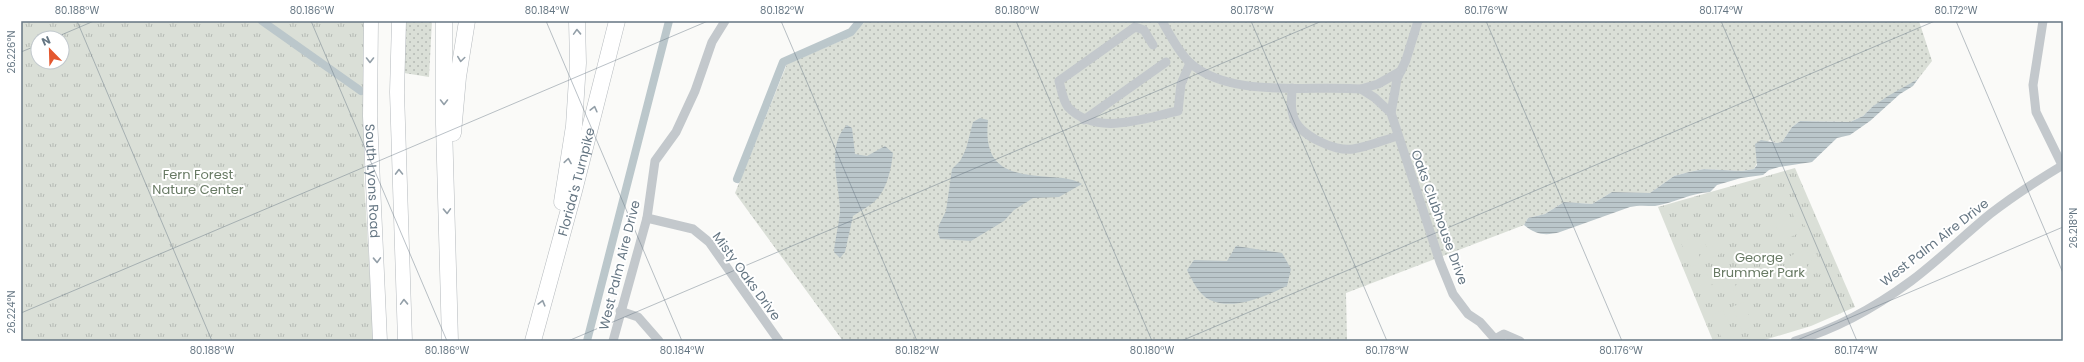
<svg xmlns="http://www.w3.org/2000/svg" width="2084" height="362" viewBox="0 0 2084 362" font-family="Poppins,sans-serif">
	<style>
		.grass { fill: url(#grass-dots) }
		.park { fill: url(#park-tufts); fill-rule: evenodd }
		.garden { fill: #dadfd7 }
		.water { fill: url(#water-rules) }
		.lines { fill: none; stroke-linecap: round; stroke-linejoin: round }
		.canal { stroke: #bbc7cb; stroke-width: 8 }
		.primary-casing { stroke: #b5babe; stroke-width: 15 }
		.highway-casing { stroke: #b4b9bd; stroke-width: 17 }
		.street { stroke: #c3c8cc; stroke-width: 9 }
		.primary { stroke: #fff; stroke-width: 14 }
		.highway { stroke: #fff; stroke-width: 16 }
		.oneway { stroke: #939fa8 }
		.ticks { fill: none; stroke: #657683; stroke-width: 1; stroke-opacity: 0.45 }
		.labels { text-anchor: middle; stroke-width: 4; stroke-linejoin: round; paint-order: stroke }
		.park-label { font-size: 13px; fill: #687a64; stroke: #fff }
		.street-label { font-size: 13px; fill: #657683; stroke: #fff }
		.neatline { fill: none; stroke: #657683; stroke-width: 1.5 }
		.ticks-label { font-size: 10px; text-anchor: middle; fill: #657683 }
	</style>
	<defs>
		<pattern id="grass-dots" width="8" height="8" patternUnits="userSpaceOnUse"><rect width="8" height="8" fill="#dadfd7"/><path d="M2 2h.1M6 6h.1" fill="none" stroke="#b4b9b4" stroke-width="1.8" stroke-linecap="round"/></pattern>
		<pattern id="park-tufts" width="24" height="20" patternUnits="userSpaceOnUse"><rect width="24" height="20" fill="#dadfd7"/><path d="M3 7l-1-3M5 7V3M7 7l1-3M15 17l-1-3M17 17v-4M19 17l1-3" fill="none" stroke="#b4b9b4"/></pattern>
		<pattern id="water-rules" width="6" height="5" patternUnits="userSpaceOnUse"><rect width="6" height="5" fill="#bbc7cb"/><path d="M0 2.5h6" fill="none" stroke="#9ca6aa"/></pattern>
	</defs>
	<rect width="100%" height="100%" fill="#fafaf8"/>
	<g class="grass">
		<path d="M 405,21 L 432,21 L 429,77 L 404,73 Z"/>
		<path d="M 866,21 L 1919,21 L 1932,61 L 1918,79 L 1873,106 L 1863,116 L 1850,122 L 1800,121 L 1792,127 L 1782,142 L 1777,143 L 1769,140 L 1754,169 L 1742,171 L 1704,169 L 1689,172 L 1674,176 L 1650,193 L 1612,192 L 1592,204 L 1564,202 L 1545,214 L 1528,218 L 1524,225 L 1346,293 L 1347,341 L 843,341 L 735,193 L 787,64 L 847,38 Z"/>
	</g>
	<g class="park">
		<path d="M 21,21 L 366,21 L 364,180 L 374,341 L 21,341 ZM 38,38 L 62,38 L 62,62 L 38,62 Z"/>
		<path d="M 1795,168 L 1855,307 L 1811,326 L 1761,341 L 1713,341 L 1658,207 Z"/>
	</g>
	<g class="garden">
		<path d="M 1799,201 L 1810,227 L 1806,229 L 1795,203 Z"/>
		<path d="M 1793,203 L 1804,230 L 1800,231 L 1789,205 Z"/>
		<path d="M 1787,210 L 1797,234 L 1782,241 L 1772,217 Z"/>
		<path d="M 1712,230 L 1722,253 L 1711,258 L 1701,234 Z"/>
		<path d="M 1692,238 L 1702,262 L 1691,267 L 1681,243 Z"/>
		<path d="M 1814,248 L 1824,273 L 1818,275 L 1807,251 Z"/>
		<path d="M 1801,251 L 1813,280 L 1798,286 L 1786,258 Z"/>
		<path d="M 1728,266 L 1737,289 L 1726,294 L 1717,270 Z"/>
		<path d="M 1707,274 L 1717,297 L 1707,302 L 1697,279 Z"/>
		<path d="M 1743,302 L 1753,326 L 1743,331 L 1732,307 Z"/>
		<path d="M 1723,310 L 1734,335 L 1722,339 L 1712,315 Z"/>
	</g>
	<g class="water">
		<path d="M 1918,79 L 1913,86 L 1900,94 L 1870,121 L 1850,135 L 1837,138 L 1812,162 L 1779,167 L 1769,170 L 1763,175 L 1741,178 L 1717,185 L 1710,192 C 1691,193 1674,203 1655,206 C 1646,206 1639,205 1630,207 L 1560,232 C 1546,236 1536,235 1524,225 L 1528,218 L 1545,214 L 1564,202 L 1592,204 L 1612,192 L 1650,193 L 1674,176 L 1689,172 L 1704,169 L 1742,171 L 1754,169 L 1757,165 L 1755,144 L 1761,140 L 1777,143 L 1782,142 L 1792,127 L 1800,121 L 1850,122 L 1863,116 L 1873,106 L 1888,96 Z"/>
		<path d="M 980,118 L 988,120 C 983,169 1009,174 1050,177 C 1062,178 1072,178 1082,184 L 1059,197 L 1033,198 L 1014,210 L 1004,221 L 971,241 L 940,239 L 938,232 L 939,225 L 946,211 L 952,169 L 960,161 L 966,149 L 973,122 Z"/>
		<path d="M 847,125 L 852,128 L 855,154 L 867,156 L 885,146 L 893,153 C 891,170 887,190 874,202 C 868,207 860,211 853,216 L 845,252 L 840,258 L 834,252 C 835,239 840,220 840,209 C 839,184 826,145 847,125 Z"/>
		<path d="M 1236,246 L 1282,253 L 1291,269 L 1287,286 C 1265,296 1234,311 1210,300 C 1199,295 1192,280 1187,270 L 1194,260 L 1227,261 Z"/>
	</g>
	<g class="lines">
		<g class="canal">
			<path d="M 262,21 L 361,91"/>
			<path d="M 737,179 L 783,62 L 851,32 L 860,21"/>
			<path d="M 587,341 L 669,21"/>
		</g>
		<g class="primary-casing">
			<g id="primary">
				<path id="s1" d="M 371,21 L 370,116 L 380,341"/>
				<path d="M 399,21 L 397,92 L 405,341"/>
			</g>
		</g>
		<g class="highway-casing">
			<g id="highway">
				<path d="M 444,21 L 444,124 L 450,341"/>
				<path d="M 453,133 L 458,77 L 467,21"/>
				<path d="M 562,202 L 574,126 L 578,63 L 577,21"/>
				<path id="s2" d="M 533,341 L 574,191 L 617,21"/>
			</g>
		</g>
		<g class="street">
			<path d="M 1162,21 C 1170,35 1178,51 1189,62 C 1229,99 1309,85 1361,89 L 1375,98 L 1391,113 L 1440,262 L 1453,294 L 1468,314 L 1480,322 L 1495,339 L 1501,341"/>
			<path d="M 2043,21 L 2033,85 L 2036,112 L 2063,167"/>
			<path d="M 1153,45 L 1144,30 L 1135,27 L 1059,81 C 1061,88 1063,101 1068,107 C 1096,137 1144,118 1178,111 L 1181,84 L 1190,63"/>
			<path d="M 1292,88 C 1292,96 1290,107 1293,115 C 1297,135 1335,152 1353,149 C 1368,147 1383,140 1398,136"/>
			<path d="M 1361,89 L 1378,84 L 1401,71"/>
			<path d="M 1391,113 L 1397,79 L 1406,60 L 1418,21"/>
			<path d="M 1084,120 L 1166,62"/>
			<path d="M 647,218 L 693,229 L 709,242 L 779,341"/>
			<path d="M 620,311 L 638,317 L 659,341"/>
			<path d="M 1495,339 L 1504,334 L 1520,341"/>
			<path d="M 613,341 L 647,218 L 655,161 L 676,132 L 695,91 L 712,42 L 725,21"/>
			<path d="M 1795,341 C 1836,329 1877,306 1911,281 C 1938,261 1963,236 1990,214 C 2013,196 2038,180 2063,165"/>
		</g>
		<use href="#primary" class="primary"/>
		<use href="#highway" class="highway"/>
	</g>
	<defs><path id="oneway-chevron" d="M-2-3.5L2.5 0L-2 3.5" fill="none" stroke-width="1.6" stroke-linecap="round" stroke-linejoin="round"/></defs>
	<g class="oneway">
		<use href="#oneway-chevron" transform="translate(577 32) rotate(-92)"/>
		<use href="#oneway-chevron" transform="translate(461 59) rotate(98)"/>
		<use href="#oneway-chevron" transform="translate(370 60) rotate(90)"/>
		<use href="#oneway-chevron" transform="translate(444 102) rotate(90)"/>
		<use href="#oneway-chevron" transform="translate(594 109) rotate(-76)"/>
		<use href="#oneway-chevron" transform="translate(568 161) rotate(-81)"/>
		<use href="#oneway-chevron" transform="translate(399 172) rotate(-91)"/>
		<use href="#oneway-chevron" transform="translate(447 211) rotate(88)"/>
		<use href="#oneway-chevron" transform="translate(377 260) rotate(88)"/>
		<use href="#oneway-chevron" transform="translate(404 302) rotate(-92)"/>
		<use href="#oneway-chevron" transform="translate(542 303) rotate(-75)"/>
	</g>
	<path class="ticks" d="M 77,21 L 212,341M 311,21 L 447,341M 546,21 L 682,341M 781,21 L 917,341M 1016,21 L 1152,341M 1251,21 L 1387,341M 1486,21 L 1622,341M 1721,21 L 1857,341M 1956,21 L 2063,273M 54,38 L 94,21M 21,52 L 38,45M 21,313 L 708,21M 568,341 L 1322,21M 1181,341 L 1935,21M 1795,341 L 2063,227"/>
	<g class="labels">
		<g class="park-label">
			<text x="198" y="179">Fern Forest<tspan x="198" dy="15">Nature Center</tspan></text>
			<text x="1759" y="262">George<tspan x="1759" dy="15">Brummer Park</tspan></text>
		</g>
		<g class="street-label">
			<text dy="5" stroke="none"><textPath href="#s1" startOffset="160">South Lyons Road</textPath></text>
			<text dy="5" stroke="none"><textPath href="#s2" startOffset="165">Florida's Turnpike</textPath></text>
			<text transform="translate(1440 217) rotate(70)" y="5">Oaks Clubhouse Drive</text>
			<text transform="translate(1934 242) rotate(-38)" y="5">West Palm Aire Drive</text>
			<text transform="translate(619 265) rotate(-76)" y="5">West Palm Aire Drive</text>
			<text transform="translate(747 276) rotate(54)" y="5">Misty Oaks Drive</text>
		</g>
	</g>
	<rect width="2084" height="362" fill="none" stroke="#ffffff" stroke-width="44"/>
	<g transform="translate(50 50) rotate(337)"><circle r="19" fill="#ffffff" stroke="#c1c8cd"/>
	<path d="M0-3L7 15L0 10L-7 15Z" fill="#e4572e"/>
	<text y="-6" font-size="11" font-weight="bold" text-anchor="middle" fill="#657683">N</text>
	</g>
	<rect x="22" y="22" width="2040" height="318" class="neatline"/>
	<g class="ticks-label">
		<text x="77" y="14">80.188°W</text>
		<text x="312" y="14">80.186°W</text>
		<text x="547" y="14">80.184°W</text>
		<text x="782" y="14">80.182°W</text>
		<text x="1017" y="14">80.180°W</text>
		<text x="1252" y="14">80.178°W</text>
		<text x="1486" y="14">80.176°W</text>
		<text x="1721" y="14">80.174°W</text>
		<text x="1956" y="14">80.172°W</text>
		<text transform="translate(11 52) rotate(-90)" y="4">26.226°N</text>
		<text transform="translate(2073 228) rotate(-90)" y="4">26.218°N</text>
		<text transform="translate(11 312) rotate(-90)" y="4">26.224°N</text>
		<text x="212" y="354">80.188°W</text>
		<text x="447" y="354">80.186°W</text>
		<text x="682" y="354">80.184°W</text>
		<text x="917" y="354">80.182°W</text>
		<text x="1152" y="354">80.180°W</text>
		<text x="1387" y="354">80.178°W</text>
		<text x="1621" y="354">80.176°W</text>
		<text x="1856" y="354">80.174°W</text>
	</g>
</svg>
